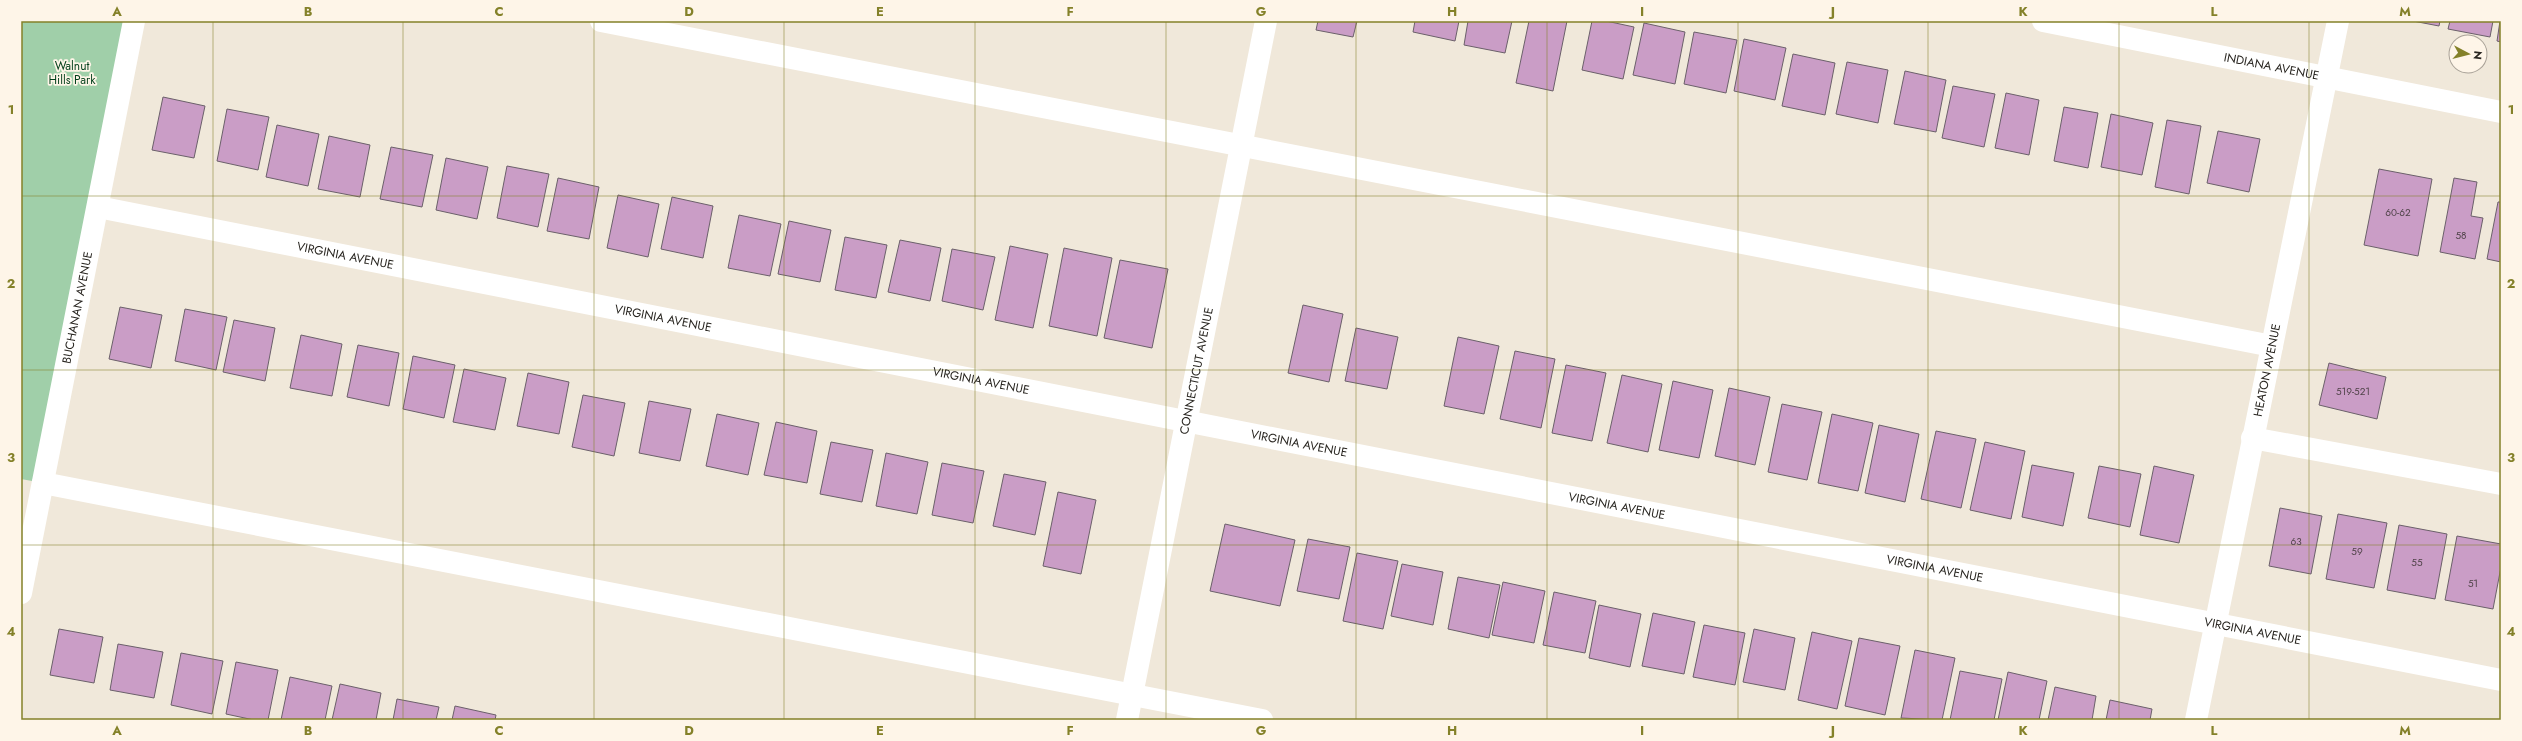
<svg xmlns="http://www.w3.org/2000/svg" width="2522" height="741" viewBox="0 0 2522 741" font-family="Jost,sans-serif">
	<style>
		.green { fill: #a0cfa9 }
		.building { fill: #ca9dc6; stroke: #6b606a }
		.lines { fill: none; stroke-linecap: round; stroke-linejoin: round }
		.minor { stroke: #fff; stroke-width: 22 }
		.grid { fill: none; stroke: #848129; stroke-width: 1; stroke-opacity: 0.55 }
		.labels { text-anchor: middle; stroke-width: 3.5; stroke-linejoin: round; paint-order: stroke }
		.number-label { font-size: 10px; fill: #51444a }
		.park-label { font-size: 12px; fill: #003e19; stroke: #fef5e8 }
		.street-label { font-size: 12px; fill: #292621; stroke: #fef5e8 }
		.neatline { fill: none; stroke: #848129; stroke-width: 1.5 }
		.grid-label { font-size: 13px; text-anchor: middle; font-weight: bold; fill: #848129 }
	</style>
	<rect width="100%" height="100%" fill="#f0e8da"/>
	<path class="green" d="M 21,21 L 134,21 L 43,483 L 21,479 Z"/>
	<g class="building">
		<path d="M 1318,21 L 1357,21 L 1353,37 L 1316,30 Z"/>
		<path d="M 1415,21 L 1459,21 L 1455,41 L 1413,32 Z"/>
		<path d="M 1468,21 L 1512,21 L 1505,53 L 1464,45 Z"/>
		<path d="M 1529,21 L 1567,21 L 1553,91 L 1516,83 Z"/>
		<path d="M 1592,21 L 1606,21 L 1634,27 L 1623,79 L 1582,70 Z"/>
		<path d="M 2413,21 L 2440,21 L 2439,26 Z"/>
		<path d="M 2450,21 L 2493,21 L 2490,37 L 2448,29 Z"/>
		<path d="M 2500,21 L 2501,21 L 2501,42 L 2497,41 Z"/>
		<path d="M 1644,23 L 1685,32 L 1675,84 L 1633,75 Z"/>
		<path d="M 1694,32 L 1737,40 L 1726,93 L 1684,84 Z"/>
		<path d="M 1744,39 L 1786,48 L 1775,100 L 1734,91 Z"/>
		<path d="M 1793,54 L 1835,63 L 1825,115 L 1782,106 Z"/>
		<path d="M 1847,62 L 1888,70 L 1878,123 L 1836,114 Z"/>
		<path d="M 1905,71 L 1946,80 L 1936,132 L 1894,124 Z"/>
		<path d="M 1953,86 L 1995,94 L 1984,147 L 1942,138 Z"/>
		<path d="M 2006,93 L 2039,100 L 2029,155 L 1995,148 Z"/>
		<path d="M 163,97 L 205,106 L 194,158 L 152,150 Z"/>
		<path d="M 2064,107 L 2098,113 L 2088,168 L 2054,161 Z"/>
		<path d="M 227,109 L 269,117 L 258,170 L 217,161 Z"/>
		<path d="M 2111,114 L 2153,123 L 2142,175 L 2101,167 Z"/>
		<path d="M 2167,120 L 2201,126 L 2189,194 L 2155,187 Z"/>
		<path d="M 277,125 L 319,134 L 308,186 L 266,177 Z"/>
		<path d="M 2218,131 L 2260,139 L 2249,192 L 2207,183 Z"/>
		<path d="M 329,136 L 370,145 L 360,197 L 318,189 Z"/>
		<path d="M 391,147 L 433,155 L 422,207 L 380,199 Z"/>
		<path d="M 446,158 L 488,167 L 477,219 L 436,210 Z"/>
		<path d="M 507,166 L 549,174 L 538,227 L 497,218 Z"/>
		<path d="M 2379,169 L 2432,179 L 2418,256 L 2364,245 Z"/>
		<path d="M 558,178 L 599,187 L 589,239 L 547,231 Z"/>
		<path d="M 2454,178 L 2477,182 L 2471,216 L 2483,218 L 2475,259 L 2440,252 Z"/>
		<path d="M 618,195 L 659,204 L 648,257 L 607,248 Z"/>
		<path d="M 672,197 L 713,206 L 703,258 L 661,249 Z"/>
		<path d="M 2498,202 L 2501,202 L 2501,262 L 2487,259 Z"/>
		<path d="M 739,215 L 781,224 L 770,276 L 728,268 Z"/>
		<path d="M 789,221 L 831,230 L 820,282 L 778,274 Z"/>
		<path d="M 845,237 L 887,245 L 876,298 L 835,290 Z"/>
		<path d="M 900,240 L 941,248 L 930,301 L 888,292 Z"/>
		<path d="M 1010,246 L 1048,254 L 1033,328 L 995,320 Z"/>
		<path d="M 1064,248 L 1112,258 L 1097,336 L 1049,326 Z"/>
		<path d="M 952,249 L 995,257 L 983,310 L 942,301 Z"/>
		<path d="M 1120,260 L 1168,269 L 1152,348 L 1104,338 Z"/>
		<path d="M 1303,305 L 1343,314 L 1329,382 L 1288,373 Z"/>
		<path d="M 120,307 L 162,315 L 151,368 L 109,359 Z"/>
		<path d="M 185,309 L 227,317 L 216,370 L 175,361 Z"/>
		<path d="M 234,320 L 275,328 L 265,381 L 223,372 Z"/>
		<path d="M 1356,328 L 1398,337 L 1387,389 L 1345,381 Z"/>
		<path d="M 301,335 L 342,344 L 332,396 L 290,388 Z"/>
		<path d="M 1458,337 L 1499,346 L 1484,414 L 1444,406 Z"/>
		<path d="M 358,345 L 399,353 L 389,406 L 347,397 Z"/>
		<path d="M 1515,351 L 1555,359 L 1541,428 L 1500,419 Z"/>
		<path d="M 413,356 L 455,365 L 444,418 L 403,409 Z"/>
		<path d="M 2329,363 L 2386,377 L 2377,419 L 2319,405 Z"/>
		<path d="M 1566,365 L 1606,373 L 1592,441 L 1552,433 Z"/>
		<path d="M 464,369 L 506,378 L 495,430 L 453,422 Z"/>
		<path d="M 528,373 L 569,382 L 559,434 L 517,426 Z"/>
		<path d="M 1622,375 L 1662,384 L 1648,452 L 1607,443 Z"/>
		<path d="M 1673,381 L 1713,390 L 1699,458 L 1659,450 Z"/>
		<path d="M 1729,388 L 1770,397 L 1755,465 L 1715,456 Z"/>
		<path d="M 583,395 L 625,403 L 614,456 L 572,447 Z"/>
		<path d="M 649,401 L 691,409 L 680,461 L 639,453 Z"/>
		<path d="M 1782,404 L 1822,412 L 1807,480 L 1768,472 Z"/>
		<path d="M 717,414 L 759,423 L 748,475 L 706,466 Z"/>
		<path d="M 1832,414 L 1873,423 L 1858,491 L 1818,483 Z"/>
		<path d="M 776,422 L 817,431 L 807,483 L 764,475 Z"/>
		<path d="M 1879,425 L 1919,434 L 1905,502 L 1865,493 Z"/>
		<path d="M 1936,431 L 1976,439 L 1961,508 L 1921,499 Z"/>
		<path d="M 831,442 L 873,450 L 862,502 L 820,494 Z"/>
		<path d="M 1985,442 L 2025,451 L 2011,519 L 1970,510 Z"/>
		<path d="M 886,453 L 928,462 L 917,514 L 876,506 Z"/>
		<path d="M 942,463 L 984,471 L 973,523 L 932,515 Z"/>
		<path d="M 2032,465 L 2074,473 L 2063,526 L 2022,517 Z"/>
		<path d="M 2099,466 L 2141,474 L 2130,527 L 2088,518 Z"/>
		<path d="M 2154,466 L 2194,475 L 2179,543 L 2140,535 Z"/>
		<path d="M 1004,474 L 1046,482 L 1035,535 L 993,526 Z"/>
		<path d="M 1058,492 L 1096,500 L 1081,574 L 1043,566 Z"/>
		<path d="M 2280,508 L 2322,516 L 2311,574 L 2269,566 Z"/>
		<path d="M 2338,514 L 2387,523 L 2374,588 L 2326,579 Z"/>
		<path d="M 1225,524 L 1295,540 L 1280,606 L 1210,591 Z"/>
		<path d="M 2399,525 L 2447,534 L 2435,599 L 2387,590 Z"/>
		<path d="M 2457,536 L 2501,544 L 2501,567 L 2493,609 L 2445,600 Z"/>
		<path d="M 1308,539 L 1350,547 L 1339,599 L 1297,591 Z"/>
		<path d="M 1357,553 L 1398,561 L 1383,629 L 1343,621 Z"/>
		<path d="M 1402,564 L 1443,572 L 1433,625 L 1391,616 Z"/>
		<path d="M 1458,577 L 1500,585 L 1489,638 L 1448,629 Z"/>
		<path d="M 1503,582 L 1545,591 L 1534,643 L 1492,635 Z"/>
		<path d="M 1554,592 L 1596,601 L 1585,653 L 1543,645 Z"/>
		<path d="M 1599,605 L 1641,614 L 1630,667 L 1589,658 Z"/>
		<path d="M 1653,613 L 1695,622 L 1684,674 L 1642,666 Z"/>
		<path d="M 1704,625 L 1745,633 L 1735,685 L 1693,677 Z"/>
		<path d="M 59,629 L 103,637 L 94,683 L 50,675 Z"/>
		<path d="M 1754,629 L 1795,638 L 1785,690 L 1743,682 Z"/>
		<path d="M 1812,632 L 1852,641 L 1837,709 L 1798,700 Z"/>
		<path d="M 1859,638 L 1900,646 L 1885,715 L 1845,706 Z"/>
		<path d="M 118,644 L 163,652 L 154,698 L 110,690 Z"/>
		<path d="M 1915,650 L 1955,658 L 1942,720 L 1901,718 Z"/>
		<path d="M 181,653 L 223,661 L 212,714 L 171,705 Z"/>
		<path d="M 236,662 L 278,670 L 268,720 L 254,720 L 226,714 Z"/>
		<path d="M 1960,671 L 2002,679 L 1994,720 L 1950,720 Z"/>
		<path d="M 2008,672 L 2047,681 L 2039,720 L 1998,720 Z"/>
		<path d="M 290,677 L 332,686 L 325,720 L 281,720 Z"/>
		<path d="M 340,684 L 381,693 L 376,720 L 332,720 Z"/>
		<path d="M 2055,687 L 2096,696 L 2092,720 L 2048,720 Z"/>
		<path d="M 397,699 L 439,707 L 436,720 L 393,720 Z"/>
		<path d="M 2110,700 L 2152,709 L 2150,720 L 2106,720 Z"/>
		<path d="M 455,706 L 496,715 L 495,720 L 452,720 Z"/>
	</g>
	<g class="lines">
		<g class="minor">
			<path d="M 601,21 L 2272,346"/>
			<path id="s1" d="M 2043,21 L 2501,112"/>
			<path id="s2" d="M 98,207 L 2501,680"/>
			<path d="M 2252,438 L 2501,484"/>
			<path d="M 43,483 L 1262,720"/>
			<path id="s3" d="M 21,593 L 134,21"/>
			<path id="s4" d="M 1127,720 L 1266,21"/>
			<path id="s5" d="M 2196,720 L 2338,21"/>
		</g>
	</g>
	<path class="grid" d="M 213,21 L 213,720M 403,21 L 403,720M 594,21 L 594,720M 784,21 L 784,720M 975,21 L 975,720M 1166,21 L 1166,720M 1356,21 L 1356,720M 1547,21 L 1547,720M 1738,21 L 1738,720M 1928,21 L 1928,720M 2119,21 L 2119,720M 2309,21 L 2309,720M 21,196 L 2501,196M 21,370 L 2501,370M 21,545 L 2501,545"/>
	<g class="labels">
		<g class="number-label">
			<text x="2398" y="216">60-62</text>
			<text x="2461" y="239">58</text>
			<text x="2353" y="395">519-521</text>
			<text x="2296" y="545">63</text>
			<text x="2357" y="555">59</text>
			<text x="2417" y="566">55</text>
			<text x="2473" y="587">51</text>
		</g>
		<g class="park-label">
			<text x="72" y="70">Walnut<tspan x="72" dy="14">Hills Park</tspan></text>
		</g>
		<g class="street-label">
			<text dy="4" stroke="none"><textPath href="#s1" startOffset="233">INDIANA AVENUE</textPath></text>
			<text dy="4" stroke="none"><textPath href="#s2" startOffset="252">VIRGINIA AVENUE</textPath></text>
			<text dy="4" stroke="none"><textPath href="#s3" startOffset="291">BUCHANAN AVENUE</textPath></text>
			<text dy="4" stroke="none"><textPath href="#s2" startOffset="576">VIRGINIA AVENUE</textPath></text>
			<text dy="4" stroke="none"><textPath href="#s5" startOffset="357">HEATON AVENUE</textPath></text>
			<text dy="4" stroke="none"><textPath href="#s4" startOffset="356">CONNECTICUT AVENUE</textPath></text>
			<text dy="4" stroke="none"><textPath href="#s2" startOffset="900">VIRGINIA AVENUE</textPath></text>
			<text dy="4" stroke="none"><textPath href="#s2" startOffset="1224">VIRGINIA AVENUE</textPath></text>
			<text dy="4" stroke="none"><textPath href="#s2" startOffset="1548">VIRGINIA AVENUE</textPath></text>
			<text dy="4" stroke="none"><textPath href="#s2" startOffset="1872">VIRGINIA AVENUE</textPath></text>
			<text dy="4" stroke="none"><textPath href="#s2" startOffset="2196">VIRGINIA AVENUE</textPath></text>
		</g>
	</g>
	<rect width="2522" height="741" fill="none" stroke="#fef5e8" stroke-width="44"/>
	<g transform="translate(2468 54) rotate(97)"><circle r="19" fill="#fef5e8" stroke="#a9a298"/>
	<path d="M0-3L7 15L0 10L-7 15Z" fill="#848129"/>
	<text y="-6" font-size="11" font-weight="bold" text-anchor="middle" fill="#292621">N</text>
	</g>
	<rect x="22" y="22" width="2478" height="697" class="neatline"/>
	<g class="grid-label">
		<text x="117" y="16">A</text>
		<text x="308" y="16">B</text>
		<text x="499" y="16">C</text>
		<text x="689" y="16">D</text>
		<text x="880" y="16">E</text>
		<text x="1070" y="16">F</text>
		<text x="1261" y="16">G</text>
		<text x="1452" y="16">H</text>
		<text x="1642" y="16">I</text>
		<text x="1833" y="16">J</text>
		<text x="2023" y="16">K</text>
		<text x="2214" y="16">L</text>
		<text x="2405" y="16">M</text>
		<text x="11" y="114">1</text>
		<text x="2511" y="114">1</text>
		<text x="11" y="288">2</text>
		<text x="2511" y="288">2</text>
		<text x="11" y="462">3</text>
		<text x="2511" y="462">3</text>
		<text x="11" y="636">4</text>
		<text x="2511" y="636">4</text>
		<text x="117" y="735">A</text>
		<text x="308" y="735">B</text>
		<text x="499" y="735">C</text>
		<text x="689" y="735">D</text>
		<text x="880" y="735">E</text>
		<text x="1070" y="735">F</text>
		<text x="1261" y="735">G</text>
		<text x="1452" y="735">H</text>
		<text x="1642" y="735">I</text>
		<text x="1833" y="735">J</text>
		<text x="2023" y="735">K</text>
		<text x="2214" y="735">L</text>
		<text x="2405" y="735">M</text>
	</g>
</svg>
